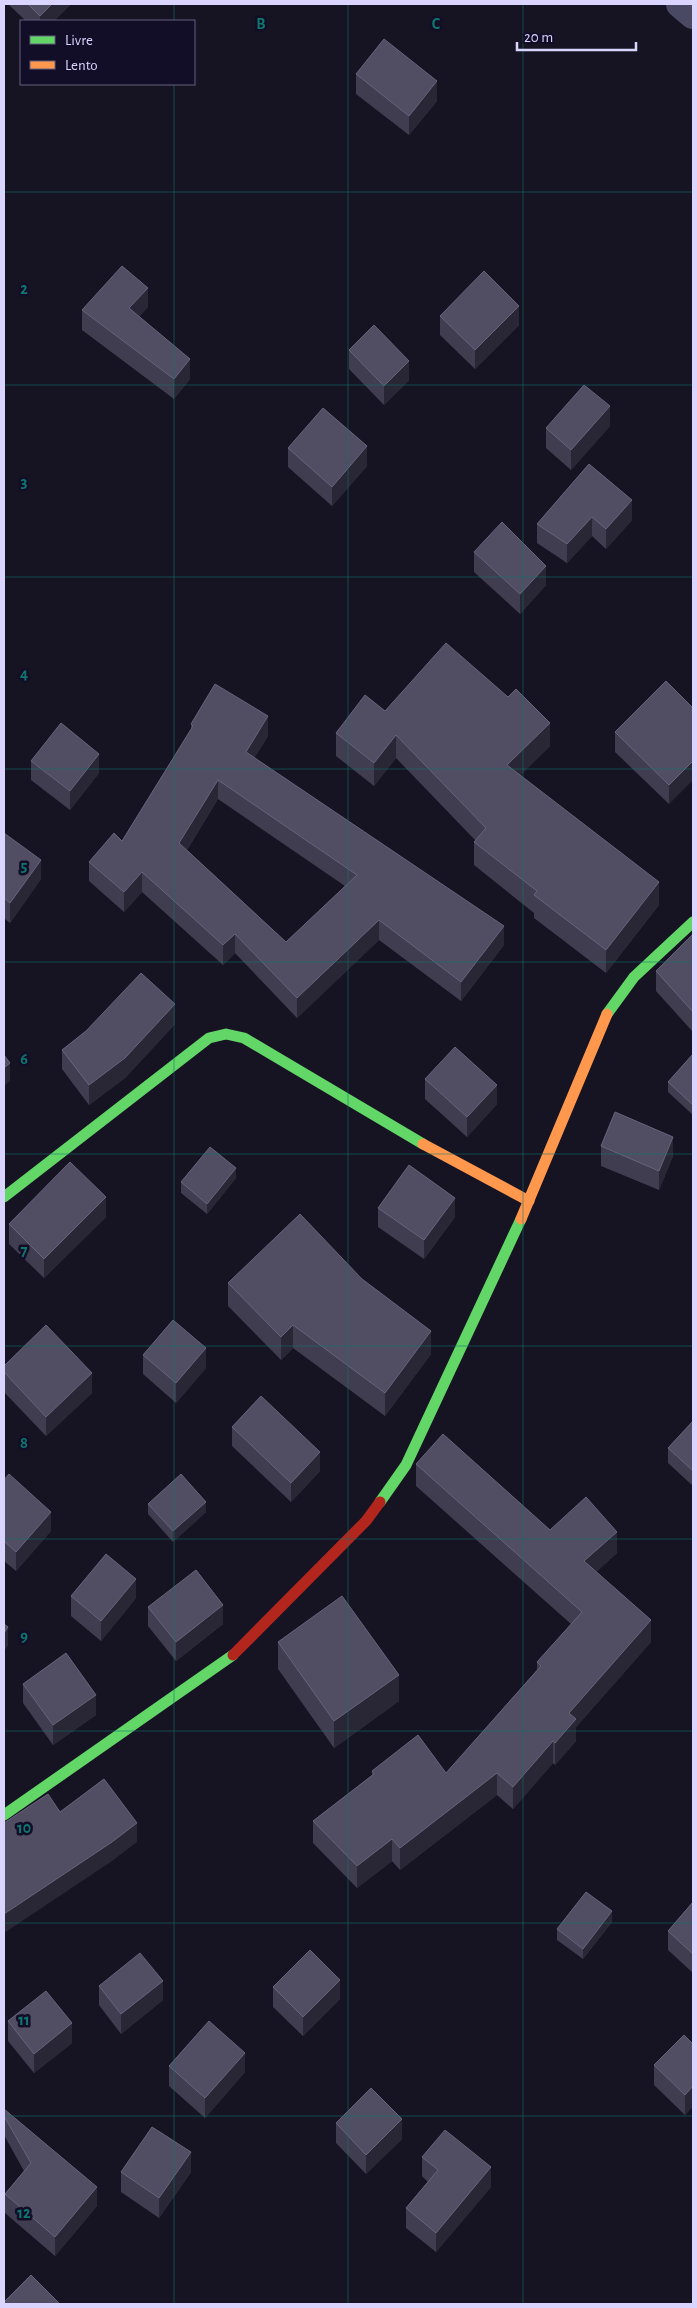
<svg xmlns="http://www.w3.org/2000/svg" width="697" height="2308" viewBox="0 0 697 2308" font-family="'Alegreya Sans',sans-serif">
	<style>
		.lines { fill: none; stroke-linecap: round; stroke-linejoin: round }
		.street { stroke: #4a4963; stroke-width: 28 }
		.fast { stroke: #63d668; stroke-width: 11 }
		.slow { stroke: #ff974d; stroke-width: 11 }
		.jam { stroke: #b3261e; stroke-width: 11 }
		.wall { fill: #413d51; fill-rule: evenodd }
		.shaded-wall { fill: #292636 }
		.building { fill: #514e64; stroke: #66637c; fill-rule: evenodd }
		.grid { fill: none; stroke: #0f766e; stroke-width: 1; stroke-opacity: 0.55 }
		.grid-label { font-size: 16px; text-anchor: middle; font-weight: bold; fill: #0f766e; stroke: #130e28; stroke-width: 5; stroke-linejoin: round; paint-order: stroke }
	</style>
	<rect width="100%" height="100%" fill="#161422"/>
	<g class="lines">
		<path class="street" d="M 680,4 L 693,15"/>
		<g class="fast">
			<path d="M 607,1014 L 634,977 L 693,922"/>
			<path d="M 4,1197 L 209,1038 L 226,1034 L 244,1038 L 423,1144"/>
			<path d="M 380,1502 L 406,1465 L 521,1219"/>
			<path d="M 4,1815 L 233,1655"/>
		</g>
		<g class="slow">
			<path d="M 423,1144 L 529,1201"/>
			<path d="M 521,1219 L 607,1014"/>
		</g>
		<path class="jam" d="M 233,1655 L 366,1521 L 380,1502"/>
	</g>
	<g class="wall">
		<path d="M 8,4 L 71,4 L 54,21 L 26,21 Z"/>
		<path d="M 356,74 L 437,101 L 409,135 L 356,94 Z"/>
		<path d="M 148,307 L 139,317 L 190,379 L 174,399 L 82,330 L 82,310 Z"/>
		<path d="M 440,316 L 519,325 L 475,369 L 440,335 Z"/>
		<path d="M 349,350 L 409,380 L 384,405 L 349,369 Z"/>
		<path d="M 610,426 L 571,470 L 546,448 L 546,428 Z"/>
		<path d="M 288,448 L 367,466 L 332,506 L 288,467 Z"/>
		<path d="M 589,464 L 632,520 L 606,549 L 592,536 L 567,563 L 537,543 L 537,524 Z"/>
		<path d="M 474,552 L 546,585 L 520,614 L 474,572 Z"/>
		<path d="M 693,708 L 669,804 L 615,752 L 615,732 Z"/>
		<path d="M 385,711 L 550,746 L 520,775 L 659,905 L 606,973 L 534,918 L 534,913 L 474,865 L 474,842 L 476,841 L 396,758 L 374,786 L 336,756 L 336,733 Z"/>
		<path d="M 191,724 L 268,736 L 254,758 L 504,945 L 461,1001 L 379,940 L 297,1018 L 235,953 L 223,965 L 142,892 L 124,912 L 89,881 L 89,862 L 122,841 L 191,730 ZM 218,799 L 345,886 L 286,942 L 187,850 Z"/>
		<path d="M 31,761 L 99,773 L 70,810 L 31,780 Z"/>
		<path d="M 4,833 L 41,879 L 10,923 L 4,918 Z"/>
		<path d="M 693,934 L 693,1032 L 656,991 L 656,971 Z"/>
		<path d="M 175,1024 L 125,1078 L 89,1105 L 62,1069 L 62,1050 L 86,1031 Z"/>
		<path d="M 693,1054 L 693,1115 L 668,1092 L 668,1082 Z"/>
		<path d="M 425,1079 L 497,1104 L 467,1137 L 425,1099 Z"/>
		<path d="M 601,1146 L 673,1156 L 659,1190 L 601,1166 Z"/>
		<path d="M 236,1178 L 207,1214 L 181,1193 L 181,1182 Z"/>
		<path d="M 378,1208 L 455,1217 L 424,1259 L 378,1227 Z"/>
		<path d="M 106,1217 L 44,1278 L 9,1244 L 9,1224 Z"/>
		<path d="M 228,1283 L 431,1354 L 385,1416 L 293,1348 L 281,1360 L 228,1306 Z"/>
		<path d="M 143,1355 L 206,1368 L 176,1403 L 143,1374 Z"/>
		<path d="M 4,1366 L 92,1393 L 46,1436 L 4,1392 Z"/>
		<path d="M 693,1421 L 692,1485 L 668,1463 L 668,1448 Z"/>
		<path d="M 232,1427 L 320,1471 L 291,1502 L 232,1446 Z"/>
		<path d="M 416,1464 L 550,1530 L 617,1553 L 596,1572 L 651,1642 L 576,1727 L 576,1741 L 555,1765 L 553,1763 L 513,1809 L 497,1795 L 400,1870 L 392,1861 L 357,1888 L 313,1843 L 313,1821 L 372,1775 L 372,1771 L 446,1773 L 537,1670 L 537,1662 L 571,1624 L 416,1486 Z"/>
		<path d="M 4,1480 L 51,1531 L 16,1571 L 4,1561 Z"/>
		<path d="M 148,1504 L 206,1512 L 173,1542 L 148,1514 Z"/>
		<path d="M 71,1596 L 136,1598 L 101,1641 L 71,1616 Z"/>
		<path d="M 148,1607 L 223,1624 L 176,1661 L 148,1626 Z"/>
		<path d="M 278,1642 L 399,1701 L 334,1748 L 278,1669 Z"/>
		<path d="M 23,1684 L 96,1715 L 53,1745 L 23,1703 Z"/>
		<path d="M 693,1902 L 693,1973 L 668,1950 L 668,1931 Z"/>
		<path d="M 612,1922 L 583,1959 L 557,1940 L 557,1929 Z"/>
		<path d="M 99,1986 L 163,2000 L 121,2034 L 99,2005 Z"/>
		<path d="M 273,1987 L 340,1999 L 303,2036 L 273,2007 Z"/>
		<path d="M 8,2021 L 72,2043 L 34,2073 L 8,2041 Z"/>
		<path d="M 693,2044 L 693,2106 L 685,2115 L 654,2085 L 654,2065 Z"/>
		<path d="M 169,2066 L 245,2072 L 205,2118 L 169,2086 Z"/>
		<path d="M 4,2109 L 97,2206 L 55,2256 L 5,2213 L 5,2194 L 24,2171 L 4,2135 Z"/>
		<path d="M 336,2123 L 402,2139 L 366,2174 L 336,2143 Z"/>
		<path d="M 422,2157 L 491,2187 L 436,2252 L 406,2228 L 406,2208 L 428,2182 L 422,2176 Z"/>
		<path d="M 121,2172 L 191,2172 L 159,2218 L 121,2192 Z"/>
	</g>
	<g class="shaded-wall">
		<path d="M 52,4 L 71,4 L 54,21 L 40,21 L 40,16 Z"/>
		<path d="M 437,81 L 437,101 L 409,135 L 409,116 Z"/>
		<path d="M 148,288 L 148,307 L 129,328 L 129,308 Z"/>
		<path d="M 519,306 L 519,325 L 475,369 L 475,350 Z"/>
		<path d="M 190,359 L 190,379 L 174,399 L 174,379 Z"/>
		<path d="M 409,361 L 409,380 L 384,405 L 384,386 Z"/>
		<path d="M 610,406 L 610,426 L 571,470 L 571,450 Z"/>
		<path d="M 367,446 L 367,466 L 332,506 L 332,487 Z"/>
		<path d="M 632,500 L 632,520 L 606,549 L 606,529 Z"/>
		<path d="M 592,517 L 592,536 L 567,563 L 567,544 Z"/>
		<path d="M 546,566 L 546,585 L 520,614 L 520,594 Z"/>
		<path d="M 268,716 L 268,736 L 246,772 L 246,752 Z"/>
		<path d="M 550,723 L 550,746 L 507,789 L 507,765 Z"/>
		<path d="M 396,735 L 396,758 L 374,786 L 374,763 Z"/>
		<path d="M 99,754 L 99,773 L 70,810 L 70,791 Z"/>
		<path d="M 693,761 L 693,780 L 669,804 L 669,785 Z"/>
		<path d="M 218,780 L 218,799 L 179,863 L 179,843 Z"/>
		<path d="M 41,860 L 41,879 L 10,923 L 10,903 Z"/>
		<path d="M 142,872 L 142,892 L 124,912 L 124,892 Z"/>
		<path d="M 659,882 L 659,905 L 606,973 L 606,950 Z"/>
		<path d="M 379,920 L 379,940 L 297,1018 L 297,998 Z"/>
		<path d="M 504,926 L 504,945 L 461,1001 L 461,982 Z"/>
		<path d="M 235,934 L 235,953 L 223,965 L 223,945 Z"/>
		<path d="M 175,1004 L 175,1024 L 125,1078 L 89,1105 L 89,1085 Z"/>
		<path d="M 10,1063 L 10,1081 L 4,1086 L 4,1068 Z"/>
		<path d="M 497,1085 L 497,1104 L 467,1137 L 467,1117 Z"/>
		<path d="M 673,1137 L 673,1156 L 659,1190 L 659,1171 Z"/>
		<path d="M 236,1168 L 236,1178 L 207,1214 L 207,1204 Z"/>
		<path d="M 106,1197 L 106,1217 L 44,1278 L 44,1259 Z"/>
		<path d="M 455,1198 L 455,1217 L 424,1259 L 424,1240 Z"/>
		<path d="M 293,1325 L 293,1348 L 281,1360 L 281,1337 Z"/>
		<path d="M 431,1331 L 431,1354 L 385,1416 L 385,1393 Z"/>
		<path d="M 206,1348 L 206,1368 L 176,1403 L 176,1383 Z"/>
		<path d="M 92,1373 L 92,1393 L 46,1436 L 46,1417 Z"/>
		<path d="M 320,1452 L 320,1471 L 291,1502 L 291,1483 Z"/>
		<path d="M 693,1469 L 693,1484 L 692,1485 L 692,1470 Z"/>
		<path d="M 206,1502 L 206,1512 L 173,1542 L 173,1531 Z"/>
		<path d="M 51,1512 L 51,1531 L 16,1571 L 16,1552 Z"/>
		<path d="M 617,1532 L 617,1553 L 584,1583 L 584,1561 Z"/>
		<path d="M 136,1579 L 136,1598 L 101,1641 L 101,1621 Z"/>
		<path d="M 223,1605 L 223,1624 L 176,1661 L 176,1642 Z"/>
		<path d="M 651,1620 L 651,1642 L 576,1727 L 576,1741 L 555,1765 L 555,1743 L 569,1713 Z"/>
		<path d="M 8,1627 L 8,1646 L 4,1651 L 4,1633 Z"/>
		<path d="M 399,1675 L 399,1701 L 334,1748 L 334,1721 Z"/>
		<path d="M 96,1695 L 96,1715 L 53,1745 L 53,1725 Z"/>
		<path d="M 553,1741 L 553,1763 L 513,1809 L 513,1787 Z"/>
		<path d="M 497,1773 L 497,1795 L 400,1870 L 400,1848 Z"/>
		<path d="M 137,1823 L 137,1842 L 112,1861 L 4,1933 L 4,1914 Z"/>
		<path d="M 392,1839 L 392,1861 L 357,1888 L 357,1866 Z"/>
		<path d="M 612,1911 L 612,1922 L 583,1959 L 583,1949 Z"/>
		<path d="M 340,1980 L 340,1999 L 303,2036 L 303,2017 Z"/>
		<path d="M 163,1981 L 163,2000 L 121,2034 L 121,2014 Z"/>
		<path d="M 72,2023 L 72,2043 L 34,2073 L 34,2054 Z"/>
		<path d="M 245,2053 L 245,2072 L 205,2118 L 205,2098 Z"/>
		<path d="M 693,2086 L 693,2106 L 685,2115 L 685,2095 Z"/>
		<path d="M 402,2119 L 402,2139 L 366,2174 L 366,2155 Z"/>
		<path d="M 191,2152 L 191,2172 L 159,2218 L 159,2198 Z"/>
		<path d="M 491,2167 L 491,2187 L 436,2252 L 436,2233 Z"/>
		<path d="M 97,2187 L 97,2206 L 55,2256 L 55,2237 Z"/>
	</g>
	<g class="building">
		<path d="M 28,4 L 52,4 L 40,16 Z"/>
		<path d="M 384,39 L 437,81 L 409,116 L 356,74 Z"/>
		<path d="M 122,266 L 148,288 L 129,308 L 190,359 L 174,379 L 82,310 Z"/>
		<path d="M 484,271 L 519,306 L 475,350 L 440,316 Z"/>
		<path d="M 374,325 L 409,361 L 384,386 L 349,350 Z"/>
		<path d="M 584,385 L 610,406 L 571,450 L 546,428 Z"/>
		<path d="M 323,408 L 367,446 L 332,487 L 288,448 Z"/>
		<path d="M 589,464 L 632,500 L 606,529 L 592,517 L 567,544 L 537,524 Z"/>
		<path d="M 502,522 L 546,566 L 520,594 L 474,552 Z"/>
		<path d="M 446,643 L 508,697 L 516,689 L 550,723 L 507,765 L 659,882 L 606,950 L 534,895 L 537,891 L 474,842 L 486,828 L 396,735 L 374,763 L 336,733 L 365,695 L 385,711 Z"/>
		<path d="M 666,681 L 693,708 L 693,761 L 669,785 L 615,732 Z"/>
		<path d="M 215,684 L 268,716 L 246,752 L 504,926 L 461,982 L 379,920 L 297,998 L 235,934 L 223,945 L 142,872 L 124,892 L 89,862 L 114,833 L 122,841 L 193,726 L 191,724 ZM 218,780 L 357,875 L 286,942 L 179,843 Z"/>
		<path d="M 61,723 L 99,754 L 70,791 L 31,761 Z"/>
		<path d="M 4,833 L 41,860 L 10,903 L 4,898 Z"/>
		<path d="M 693,934 L 693,1012 L 656,971 Z"/>
		<path d="M 141,973 L 175,1004 L 125,1058 L 89,1085 L 62,1050 L 86,1031 Z"/>
		<path d="M 455,1047 L 497,1085 L 467,1117 L 425,1079 Z"/>
		<path d="M 693,1054 L 693,1105 L 668,1082 Z"/>
		<path d="M 4,1055 L 10,1063 L 4,1068 Z"/>
		<path d="M 615,1112 L 673,1137 L 659,1171 L 601,1146 Z"/>
		<path d="M 210,1147 L 236,1168 L 207,1204 L 181,1182 Z"/>
		<path d="M 70,1162 L 106,1197 L 44,1259 L 9,1224 Z"/>
		<path d="M 409,1165 L 455,1198 L 424,1240 L 378,1208 Z"/>
		<path d="M 300,1214 L 362,1279 L 431,1331 L 385,1393 L 293,1325 L 281,1337 L 228,1283 Z"/>
		<path d="M 173,1320 L 206,1348 L 176,1383 L 143,1355 Z"/>
		<path d="M 46,1325 L 92,1373 L 46,1417 L 4,1372 L 4,1366 Z"/>
		<path d="M 261,1396 L 320,1452 L 291,1483 L 232,1427 Z"/>
		<path d="M 693,1421 L 693,1469 L 692,1470 L 668,1448 Z"/>
		<path d="M 443,1434 L 550,1530 L 586,1497 L 617,1532 L 584,1561 L 651,1620 L 569,1713 L 576,1719 L 555,1743 L 553,1741 L 513,1787 L 497,1773 L 400,1848 L 392,1839 L 357,1866 L 313,1821 L 374,1774 L 372,1771 L 418,1735 L 446,1773 L 541,1666 L 537,1662 L 582,1612 L 416,1464 Z"/>
		<path d="M 9,1474 L 51,1512 L 16,1552 L 4,1541 L 4,1480 Z"/>
		<path d="M 181,1474 L 206,1502 L 173,1531 L 148,1504 Z"/>
		<path d="M 106,1554 L 136,1579 L 101,1621 L 71,1596 Z"/>
		<path d="M 196,1570 L 223,1605 L 176,1642 L 148,1607 Z"/>
		<path d="M 342,1596 L 399,1675 L 334,1721 L 278,1642 Z"/>
		<path d="M 4,1624 L 8,1627 L 4,1633 Z"/>
		<path d="M 66,1653 L 96,1695 L 53,1725 L 23,1684 Z"/>
		<path d="M 104,1779 L 137,1823 L 112,1842 L 4,1914 L 4,1823 L 48,1794 L 60,1812 Z"/>
		<path d="M 586,1892 L 612,1911 L 583,1949 L 557,1929 Z"/>
		<path d="M 693,1902 L 693,1954 L 668,1931 Z"/>
		<path d="M 310,1950 L 340,1980 L 303,2017 L 273,1987 Z"/>
		<path d="M 140,1953 L 163,1981 L 121,2014 L 99,1986 Z"/>
		<path d="M 46,1991 L 72,2023 L 34,2054 L 8,2021 Z"/>
		<path d="M 209,2021 L 245,2053 L 205,2098 L 169,2066 Z"/>
		<path d="M 684,2035 L 693,2044 L 693,2086 L 685,2095 L 654,2065 Z"/>
		<path d="M 371,2088 L 402,2119 L 366,2155 L 336,2123 Z"/>
		<path d="M 4,2109 L 97,2187 L 55,2237 L 5,2194 L 31,2163 L 4,2116 Z"/>
		<path d="M 152,2127 L 191,2152 L 159,2198 L 121,2172 Z"/>
		<path d="M 445,2130 L 491,2167 L 436,2233 L 406,2208 L 438,2170 L 422,2157 Z"/>
		<path d="M 31,2275 L 60,2304 L 4,2304 L 4,2302 Z"/>
	</g>
	<path class="grid" d="M 174,4 L 174,21M 348,4 L 348,2304M 523,4 L 523,2304M 174,84 L 174,2304M 4,192 L 693,192M 4,385 L 693,385M 4,577 L 693,577M 4,769 L 693,769M 4,962 L 693,962M 4,1154 L 693,1154M 4,1346 L 693,1346M 4,1539 L 693,1539M 4,1731 L 693,1731M 4,1923 L 693,1923M 4,2116 L 693,2116"/>
	<g class="grid-label">
		<text x="261" y="29">B</text>
		<text x="436" y="29">C</text>
		<text x="24" y="294">2</text>
		<text x="24" y="487">3</text>
		<text x="24" y="679">4</text>
		<text x="24" y="871">5</text>
		<text x="24" y="1064">6</text>
		<text x="24" y="1256">7</text>
		<text x="24" y="1448">8</text>
		<text x="24" y="1641">9</text>
		<text x="24" y="1833">10</text>
		<text x="24" y="2025">11</text>
		<text x="24" y="2218">12</text>
	</g>
	<rect width="697" height="2308" fill="none" stroke="#dad5ff" stroke-width="10"/>
	<rect x="20" y="20" width="175" height="65" fill="#130e28" stroke="#635e7e"/>
	<rect x="30" y="36" width="25" height="8" fill="#63d668" stroke="#635e7e"/>
	<text x="65" y="45" font-size="15" fill="#dad5ff">Livre</text>
	<rect x="30" y="61" width="25" height="8" fill="#ff974d" stroke="#635e7e"/>
	<text x="65" y="70" font-size="15" fill="#dad5ff">Lento</text>
	<path d="M517 42v8h119v-8" fill="none" stroke="#dad5ff" stroke-width="2.5"/>
	<text x="524" y="42" font-size="15" fill="#dad5ff" stroke="#130e28" stroke-width="4" paint-order="stroke">20 m</text>
</svg>
